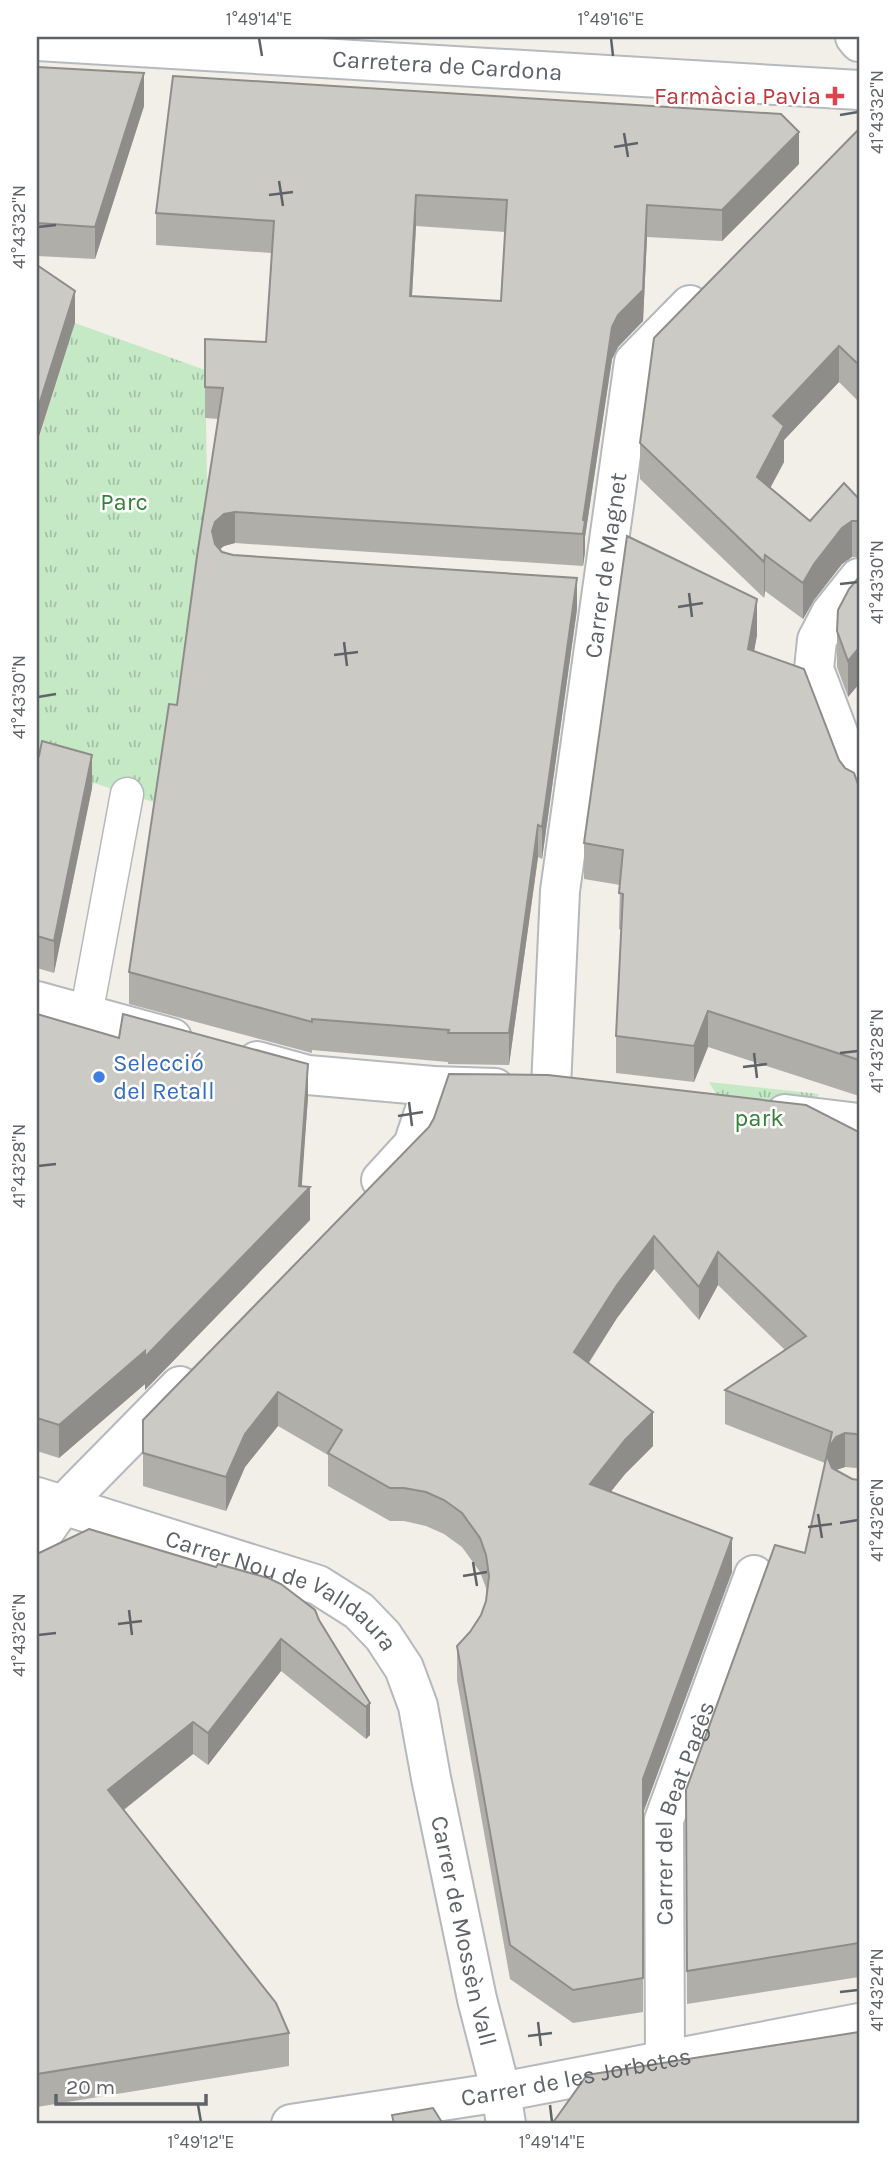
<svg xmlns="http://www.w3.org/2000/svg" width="896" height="2161" viewBox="0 0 896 2161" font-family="Karla,sans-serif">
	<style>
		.park { fill: url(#park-tufts) }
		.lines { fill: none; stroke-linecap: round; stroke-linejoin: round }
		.pedestrian-casing { stroke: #b5b8bc; stroke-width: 35 }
		.minor-casing { stroke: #b5b8bc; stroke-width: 42 }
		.secondary-casing { stroke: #b6babf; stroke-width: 42 }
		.pedestrian { stroke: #fff; stroke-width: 32 }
		.minor { stroke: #fff; stroke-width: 38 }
		.secondary { stroke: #fff; stroke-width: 38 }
		.wall { fill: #afaea9; fill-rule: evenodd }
		.shaded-wall { fill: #8f8d8a }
		.building { fill: #cccac5; stroke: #8f8d8a; stroke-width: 2; fill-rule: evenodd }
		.ticks { fill: none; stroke: #5f6368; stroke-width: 2.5 }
		.health-dot { fill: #e0444e; stroke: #fff; stroke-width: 2.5 }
		.shop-dot { fill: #3f7fe0; stroke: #fff; stroke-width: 2.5 }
		.labels { text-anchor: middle; stroke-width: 5; stroke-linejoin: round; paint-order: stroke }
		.street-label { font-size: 24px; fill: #5f6368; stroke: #fff }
		.health-label { font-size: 24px; fill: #be3a42; stroke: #fff; text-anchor: end }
		.park-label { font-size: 24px; fill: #348238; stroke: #fff }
		.shop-label { font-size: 24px; fill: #366cbe; stroke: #fff; text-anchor: start }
		.neatline { fill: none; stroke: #5f6368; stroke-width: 2.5 }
		.ticks-label { font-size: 18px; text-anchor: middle; fill: #5f6368 }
	</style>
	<defs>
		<pattern id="park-tufts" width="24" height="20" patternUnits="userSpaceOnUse" patternTransform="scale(1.75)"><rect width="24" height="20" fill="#c5e8c5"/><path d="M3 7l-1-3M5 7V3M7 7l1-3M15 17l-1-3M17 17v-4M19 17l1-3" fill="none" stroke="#a3c0a4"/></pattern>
	</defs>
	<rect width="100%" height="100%" fill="#f1efe8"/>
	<g class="park">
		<path d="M 75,323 L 205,370 L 207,478 L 214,479 L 177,737 L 159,804 L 94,783 L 92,788 L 37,773 L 37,445 Z"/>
		<path d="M 709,1082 L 819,1094 L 782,1151 L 724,1107 Z"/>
	</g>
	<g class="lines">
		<g class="pedestrian-casing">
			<path id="pedestrian" d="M 86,1015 L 127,794"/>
		</g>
		<g class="minor-casing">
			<g id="minor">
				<path d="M 855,37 L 859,42"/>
				<path d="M 859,578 L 831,613 L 817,640 L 814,669 L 859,788"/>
				<path d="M 37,1001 L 172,1038"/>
				<path d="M 257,1061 L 308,1075 L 433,1086 L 495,1088"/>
				<path id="s1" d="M 551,1087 L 560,891 L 634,362 L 690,305"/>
				<path d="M 785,1114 L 859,1123"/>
				<path d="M 381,1180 L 413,1145 L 433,1086"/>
				<path id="s2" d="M 37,1497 L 318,1585 L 359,1611 L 383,1636 L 404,1668 L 418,1706 L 431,1778 L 477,1999 L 501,2092 L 506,2124"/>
				<path d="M 37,1542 L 63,1505 L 180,1386"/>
				<path id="s3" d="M 665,2060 L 664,1820 L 754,1575"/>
				<path id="s4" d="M 291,2124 L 501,2092 L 859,2023"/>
			</g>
		</g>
		<g class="secondary-casing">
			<g id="secondary">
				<path id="s5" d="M 37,41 L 859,90"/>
			</g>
		</g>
		<use href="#pedestrian" class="pedestrian"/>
		<use href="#minor" class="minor"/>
		<use href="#secondary" class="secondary"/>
	</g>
	<g class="wall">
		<path d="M 37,67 L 144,106 L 95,259 L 37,256 Z"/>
		<path d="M 859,129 L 859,402 L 839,382 L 784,440 L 784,462 L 770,488 L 810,521 L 859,499 L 859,557 L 852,557 L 842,564 L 814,600 L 803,619 L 765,591 L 764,598 L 640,479 L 640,443 Z"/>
		<path d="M 799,164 L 722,241 L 647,237 L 643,321 L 618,347 L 612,359 L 585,537 L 585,552 L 583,566 L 235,543 L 224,546 L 220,549 L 222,552 L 233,555 L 577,609 L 542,859 L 538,857 L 509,1065 L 448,1064 L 448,1062 L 312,1050 L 312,1053 L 129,1004 L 129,972 L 177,705 L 218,419 L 205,418 L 205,339 L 266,342 L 272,253 L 156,245 L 156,213 ZM 416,226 L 505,232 L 501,301 L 412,296 Z"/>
		<path d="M 859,577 L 859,684 L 848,697 L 837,667 L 837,631 Z"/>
		<path d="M 757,635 L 754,651 L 859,787 L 859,1096 L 708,1047 L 694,1082 L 616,1073 L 616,1036 L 621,930 L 619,929 L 620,885 L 584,879 L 584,843 Z"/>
		<path d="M 37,755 L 92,788 L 54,973 L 37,968 Z"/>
		<path d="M 37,1014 L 308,1097 L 301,1186 L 310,1220 L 145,1390 L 145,1384 L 59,1458 L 37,1451 Z"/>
		<path d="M 859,1132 L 859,1469 L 856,1468 L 845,1467 L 836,1470 L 852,1479 L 859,1480 L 859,1977 L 687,2004 L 686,1790 L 805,1553 L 825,1463 L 725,1424 L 725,1390 L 785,1350 L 718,1285 L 699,1320 L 654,1269 L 617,1318 L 589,1363 L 653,1446 L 625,1474 L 610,1492 L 732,1572 L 643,1813 L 643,2012 L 573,2023 L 510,1979 L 457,1680 L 457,1646 L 470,1632 L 481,1615 L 486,1601 L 486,1588 L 480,1572 L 462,1547 L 444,1534 L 426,1526 L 404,1521 L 390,1521 L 328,1486 L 328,1455 L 278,1426 L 245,1467 L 226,1511 L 143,1486 L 143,1420 Z"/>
		<path d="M 37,1554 L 319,1620 L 370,1703 L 370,1735 L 366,1739 L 281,1671 L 208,1765 L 193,1754 L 124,1810 L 289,2033 L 289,2066 L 37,2107 Z"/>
	</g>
	<g class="shaded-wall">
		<path d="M 144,73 L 144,106 L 95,259 L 95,227 Z"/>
		<path d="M 799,132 L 799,164 L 722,241 L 722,210 Z"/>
		<path d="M 416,195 L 416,226 L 410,328 L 410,296 Z"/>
		<path d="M 647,205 L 647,237 L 643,321 L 618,347 L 612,359 L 585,537 L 585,552 L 583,566 L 583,520 L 612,327 Z"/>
		<path d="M 75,291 L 75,323 L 37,443 L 37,411 Z"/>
		<path d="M 839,346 L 839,382 L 784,440 L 784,462 L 757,513 L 757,477 L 773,416 Z"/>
		<path d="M 235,512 L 235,543 L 224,546 L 215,553 L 212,531 L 215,522 L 224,514 Z"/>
		<path d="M 852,521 L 852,557 L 842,564 L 814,600 L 803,619 L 803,583 L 814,564 L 842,528 Z"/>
		<path d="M 765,555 L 765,591 L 764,598 L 764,562 Z"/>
		<path d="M 577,578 L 577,609 L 542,859 L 542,827 Z"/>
		<path d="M 757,599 L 757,635 L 748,685 L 748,649 Z"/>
		<path d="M 859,648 L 859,684 L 848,697 L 848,661 Z"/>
		<path d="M 92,755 L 92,788 L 54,973 L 54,941 Z"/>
		<path d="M 538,825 L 538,857 L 509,1065 L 509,1033 Z"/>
		<path d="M 708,1011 L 708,1047 L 694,1082 L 694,1046 Z"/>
		<path d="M 308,1064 L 308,1097 L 301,1197 L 310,1187 L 310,1220 L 145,1390 L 145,1384 L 59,1458 L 59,1425 L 299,1186 Z"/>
		<path d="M 654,1236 L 654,1269 L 617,1318 L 574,1385 L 574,1352 L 617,1285 Z"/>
		<path d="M 718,1252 L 718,1285 L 699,1320 L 699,1287 Z"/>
		<path d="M 278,1392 L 278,1426 L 245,1467 L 226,1511 L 226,1477 L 245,1434 Z"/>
		<path d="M 653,1412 L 653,1446 L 625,1474 L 590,1518 L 590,1484 L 625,1440 Z"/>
		<path d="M 845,1433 L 845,1467 L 836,1470 L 828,1492 L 829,1447 L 836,1437 Z"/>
		<path d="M 732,1538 L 732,1572 L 643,1813 L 643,2012 L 643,1779 Z"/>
		<path d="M 281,1639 L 281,1671 L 208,1765 L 208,1733 Z"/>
		<path d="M 370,1703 L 370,1735 L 366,1739 L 366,1707 Z"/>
		<path d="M 193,1722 L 193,1754 L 108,1822 L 108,1790 Z"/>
	</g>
	<g class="building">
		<path d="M 37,67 L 144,73 L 95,227 L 37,223 Z"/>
		<path d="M 173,76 L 781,114 L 799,132 L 722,210 L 647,205 L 643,290 L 618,315 L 612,327 L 583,520 L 585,521 L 583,534 L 235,512 L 224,514 L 215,522 L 212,531 L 215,544 L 222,552 L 233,555 L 577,578 L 542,827 L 538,825 L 509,1033 L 448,1033 L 449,1030 L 312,1019 L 312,1022 L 129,972 L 169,704 L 177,705 L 197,556 L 223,388 L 205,387 L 205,339 L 266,342 L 274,221 L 156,213 ZM 416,195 L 507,200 L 501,301 L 410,296 Z"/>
		<path d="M 859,129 L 859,365 L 839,346 L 773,416 L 784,426 L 757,477 L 810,521 L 844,483 L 859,499 L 859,521 L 852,521 L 842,528 L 814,564 L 803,583 L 765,555 L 764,562 L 640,443 L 654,338 Z"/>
		<path d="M 37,265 L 75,291 L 37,411 Z"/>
		<path d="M 627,536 L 757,599 L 748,649 L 804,669 L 839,760 L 845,768 L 854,773 L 859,787 L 859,1060 L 708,1011 L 694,1046 L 616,1036 L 623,894 L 619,893 L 623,850 L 584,843 Z"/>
		<path d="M 859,577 L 859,648 L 848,661 L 837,631 L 838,610 L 849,589 Z"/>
		<path d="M 42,741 L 92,755 L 54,941 L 37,936 L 37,755 L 39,756 Z"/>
		<path d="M 37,1014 L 119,1038 L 123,1014 L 308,1064 L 299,1186 L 310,1187 L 145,1357 L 145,1351 L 59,1425 L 37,1418 Z"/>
		<path d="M 449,1074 L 548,1075 L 806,1105 L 859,1132 L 859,1435 L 856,1434 L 845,1433 L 836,1437 L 829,1447 L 828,1458 L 832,1468 L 852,1479 L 859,1480 L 859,1943 L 687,1971 L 686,1790 L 775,1545 L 805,1553 L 832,1432 L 725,1390 L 806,1336 L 718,1252 L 699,1287 L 654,1236 L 617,1285 L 574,1352 L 653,1412 L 625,1440 L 590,1484 L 732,1538 L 643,1779 L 643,1978 L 573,1990 L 510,1945 L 457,1646 L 470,1632 L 481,1615 L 486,1601 L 489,1576 L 486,1555 L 480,1538 L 462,1513 L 444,1500 L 426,1492 L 404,1488 L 390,1488 L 328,1453 L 342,1430 L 278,1392 L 245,1434 L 226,1477 L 143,1453 L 143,1420 L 429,1127 L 434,1118 Z"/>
		<path d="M 89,1529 L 216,1567 L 218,1564 L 268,1578 L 281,1584 L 315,1610 L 319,1620 L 370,1703 L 366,1707 L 281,1639 L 208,1733 L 193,1722 L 108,1790 L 276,2003 L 289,2033 L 37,2074 L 37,1554 Z"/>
		<path d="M 859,2032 L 859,2124 L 552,2124 L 587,2075 Z"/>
		<path d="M 433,2108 L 443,2124 L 394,2124 L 392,2115 Z"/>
	</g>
	<path class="ticks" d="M 259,38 L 262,56M 611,38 L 613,56M 840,115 L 858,112M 624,133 L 628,157M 614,147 L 638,143M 279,181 L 283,206M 269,195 L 293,192M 38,227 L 56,225M 840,584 L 858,582M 689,593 L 692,617M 678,607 L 703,603M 344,642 L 347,666M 334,655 L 358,652M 38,697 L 56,694M 754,1053 L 757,1078M 840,1053 L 858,1051M 743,1067 L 767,1064M 409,1102 L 412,1126M 398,1116 L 423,1112M 38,1166 L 56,1164M 818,1514 L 822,1538M 840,1523 L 858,1520M 808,1527 L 832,1524M 473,1562 L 477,1586M 463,1576 L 487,1572M 129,1610 L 132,1635M 118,1624 L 142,1621M 38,1635 L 56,1633M 840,1992 L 858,1990M 538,2022 L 541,2046M 528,2036 L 552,2033M 198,2105 L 201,2122M 550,2105 L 552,2122"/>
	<path class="health-dot" d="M831.5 85.5h7v7h7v7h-7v7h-7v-7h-7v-7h7z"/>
	<circle class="shop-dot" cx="99" cy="1077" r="7"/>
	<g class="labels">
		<g class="street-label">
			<text dy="8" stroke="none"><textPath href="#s5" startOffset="411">Carretera de Cardona</textPath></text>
			<text dy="8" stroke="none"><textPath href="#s1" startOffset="525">Carrer de Magnet</textPath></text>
			<text dy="8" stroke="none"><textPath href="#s2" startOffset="264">Carrer Nou de Valldaura</textPath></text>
			<text dy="8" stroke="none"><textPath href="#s3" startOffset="250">Carrer del Beat Pagès</textPath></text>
			<text dy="8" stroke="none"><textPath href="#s2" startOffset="686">Carrer de Mossèn Vall</textPath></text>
			<text dy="8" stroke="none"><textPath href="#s4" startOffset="289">Carrer de les Jorbetes</textPath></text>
		</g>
		<g class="health-label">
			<text x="821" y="104">Farmàcia Pavia</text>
		</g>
		<g class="park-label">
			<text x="124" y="510">Parc</text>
			<text x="759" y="1126">park</text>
		</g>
		<g class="shop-label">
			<text x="113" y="1071">Selecció<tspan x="113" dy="28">del Retall</tspan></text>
		</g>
	</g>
	<rect width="896" height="2161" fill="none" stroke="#ffffff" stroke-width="77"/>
	<path d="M56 2094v10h150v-10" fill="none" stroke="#5f6368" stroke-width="3.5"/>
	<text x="66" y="2094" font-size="21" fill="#5f6368" stroke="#ffffff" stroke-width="5" paint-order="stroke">20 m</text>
	<rect x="38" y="38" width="820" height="2084" class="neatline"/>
	<g class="ticks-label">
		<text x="259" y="25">1°49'14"E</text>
		<text x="611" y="25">1°49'16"E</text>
		<text transform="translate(877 112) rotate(-90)" y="6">41°43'32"N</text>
		<text transform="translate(19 227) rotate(-90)" y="6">41°43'32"N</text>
		<text transform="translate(877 582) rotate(-90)" y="6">41°43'30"N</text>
		<text transform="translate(19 697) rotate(-90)" y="6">41°43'30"N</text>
		<text transform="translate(877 1051) rotate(-90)" y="6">41°43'28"N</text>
		<text transform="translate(19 1166) rotate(-90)" y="6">41°43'28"N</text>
		<text transform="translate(877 1520) rotate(-90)" y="6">41°43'26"N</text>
		<text transform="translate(19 1635) rotate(-90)" y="6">41°43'26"N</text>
		<text transform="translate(877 1990) rotate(-90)" y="6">41°43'24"N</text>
		<text x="201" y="2148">1°49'12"E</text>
		<text x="552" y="2148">1°49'14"E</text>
	</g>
</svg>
